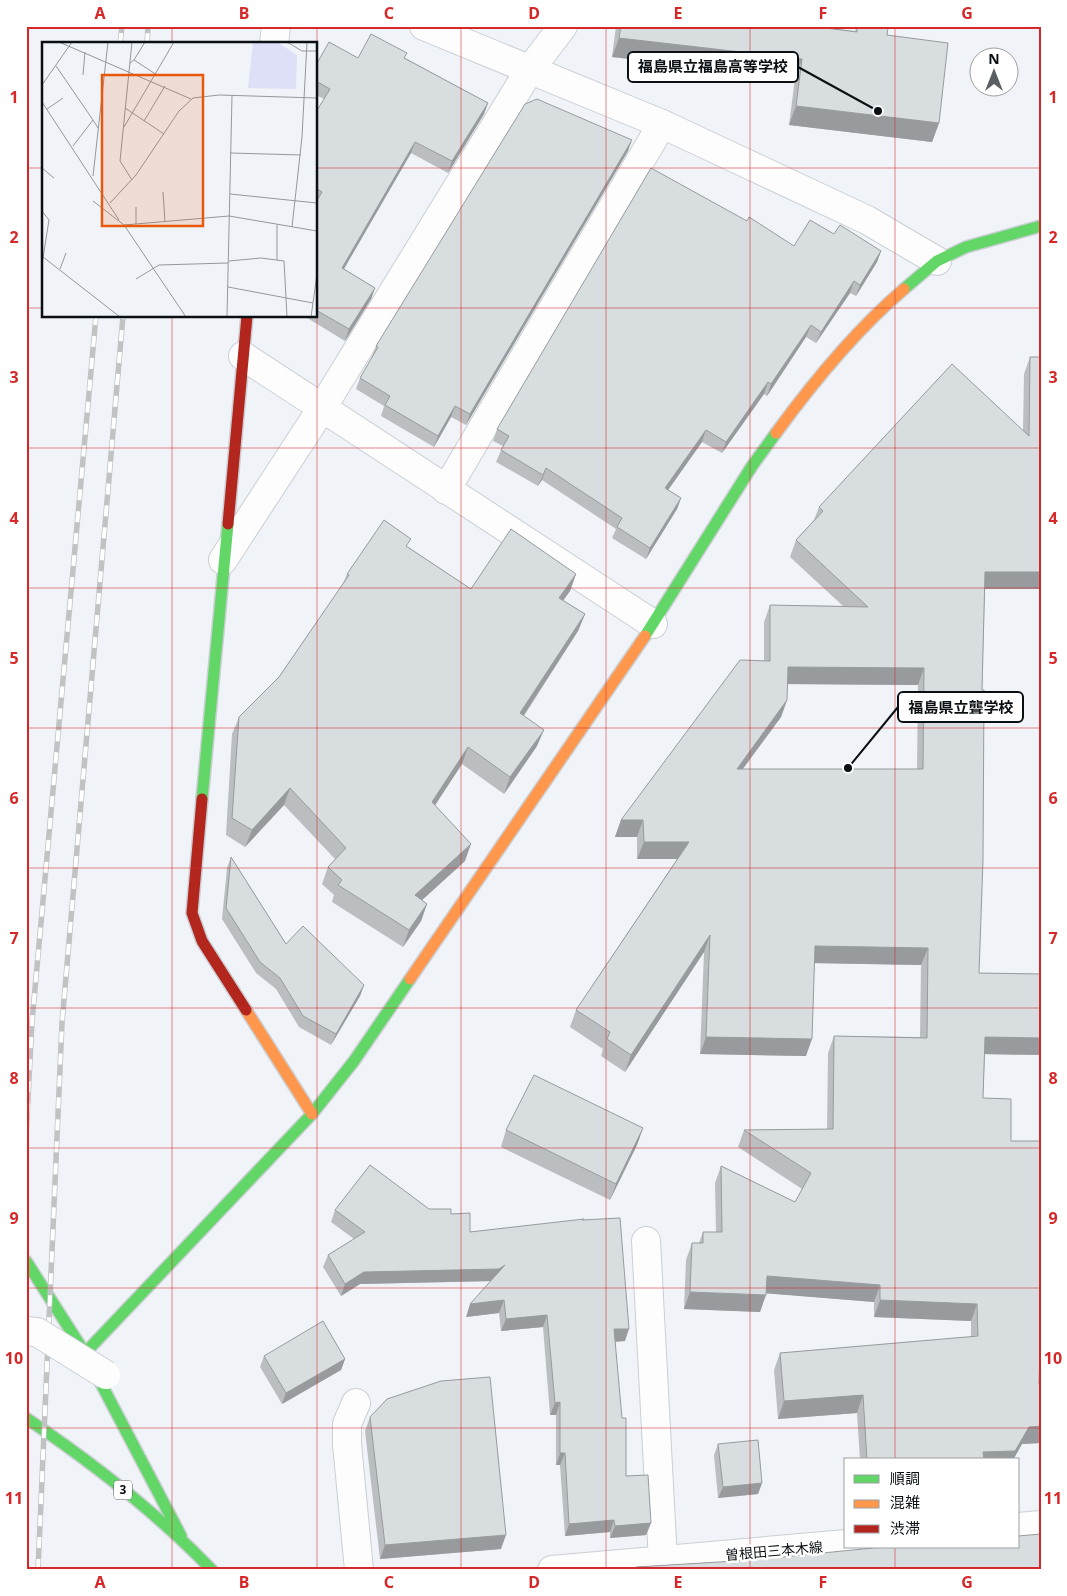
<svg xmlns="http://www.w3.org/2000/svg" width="1067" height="1596" viewBox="0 0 1067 1596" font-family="'Noto Sans','Noto Sans JP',sans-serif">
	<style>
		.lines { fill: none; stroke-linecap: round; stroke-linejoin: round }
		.street-casing { stroke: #cbcfd4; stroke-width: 30 }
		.fast-casing { stroke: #cbcfd4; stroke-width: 14 }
		.slow-casing { stroke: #cbcfd4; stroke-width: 14 }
		.jam-casing { stroke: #cbcfd4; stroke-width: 14 }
		.street { stroke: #fdfdfe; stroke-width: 28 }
		.fast { stroke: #63d668; stroke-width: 11 }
		.slow { stroke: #ff974d; stroke-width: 11 }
		.jam { stroke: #b3261e; stroke-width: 11 }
		.rail-casing { stroke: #c0c2c3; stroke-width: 5.5 }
		.rail { stroke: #fff; stroke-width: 4; stroke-dasharray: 11; stroke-linecap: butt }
		.street-bridge-casing { stroke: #cbcfd4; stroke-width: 30; stroke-linecap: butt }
		.street-bridge { stroke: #fdfdfe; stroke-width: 28 }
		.wall { fill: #babec1; fill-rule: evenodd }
		.shaded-wall { fill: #979b9d }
		.building { fill: #d8dde0; stroke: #979b9d; fill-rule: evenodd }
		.grid { fill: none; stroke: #d62828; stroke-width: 1; stroke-opacity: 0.55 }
		.labels { text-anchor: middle; stroke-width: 5; stroke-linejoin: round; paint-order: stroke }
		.shield { fill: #fff; stroke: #54575a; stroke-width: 1 }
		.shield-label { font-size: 12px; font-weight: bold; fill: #0a0f13 }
		.street-label { font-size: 14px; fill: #0a0f13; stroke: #fff }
		.inset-road { fill: none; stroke: #94989c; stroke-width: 1 }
		.view { fill: #e8590c; fill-opacity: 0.15; stroke: #e8590c; stroke-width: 2.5 }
		.inset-edge { fill: none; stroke: #0a0f13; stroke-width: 2.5 }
		.leader { fill: none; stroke: #0a0f13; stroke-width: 2 }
		.callout-dot { fill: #0a0f13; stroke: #fff; stroke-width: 2 }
		.callout { fill: #fff; stroke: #0a0f13; stroke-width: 2 }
		.callout-label { font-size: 15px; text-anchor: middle; font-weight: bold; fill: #0a0f13 }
		.neatline { fill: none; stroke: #d62828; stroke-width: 2 }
		.grid-label { font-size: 16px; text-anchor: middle; font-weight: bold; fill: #d62828 }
	</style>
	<rect width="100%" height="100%" fill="#f0f4f8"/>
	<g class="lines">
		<g class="street-casing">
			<g id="street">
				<path d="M 424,26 L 662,124 L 867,220 L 937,261"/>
				<path d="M 274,44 L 276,26"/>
				<path d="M 243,356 L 653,624"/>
				<path d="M 446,490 L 662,124"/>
				<path d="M 223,560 L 322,408 L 529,71 L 563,26"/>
				<path d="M 646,1241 L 663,1561"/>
				<path d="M 356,1403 L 347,1424 L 347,1444 L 359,1570"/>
				<path d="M 1018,1527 L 1041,1525"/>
				<path d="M 552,1570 L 846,1544"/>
			</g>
		</g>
		<g class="fast-casing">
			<g id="fast">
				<path d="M 904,289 L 937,261 L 966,247 L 1041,226"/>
				<path d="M 645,636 L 752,466 L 776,433"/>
				<path d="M 202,799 L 228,524"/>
				<path d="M 26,1261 L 85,1353 L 181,1536"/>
				<path d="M 85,1353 L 312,1114 L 354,1061 L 410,979"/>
				<path d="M 26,1418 C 93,1463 156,1512 212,1570"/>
			</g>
		</g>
		<g class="slow-casing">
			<g id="slow">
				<path d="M 776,433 C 814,381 856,330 904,289"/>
				<path d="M 410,979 L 645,636"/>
				<path d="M 246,1010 L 312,1114"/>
			</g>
		</g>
		<g class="jam-casing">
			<g id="jam">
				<path d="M 228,524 L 247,316"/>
				<path d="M 202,799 L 192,913 L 202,941 L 246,1010"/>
			</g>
		</g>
		<use href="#street" class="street"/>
		<use href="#fast" class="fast"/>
		<use href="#slow" class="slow"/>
		<use href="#jam" class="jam"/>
		<g class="rail-casing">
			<g id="rail">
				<path d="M 120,44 L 122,26"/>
				<path d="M 147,44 L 148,26"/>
				<path d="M 26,1136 L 32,1022 L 96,316"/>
				<path d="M 38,1570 L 62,1023 L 123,316"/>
			</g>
		</g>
		<use href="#rail" class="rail"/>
		<g class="street-bridge-casing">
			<path id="street-bridge" d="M 26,1331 L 37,1332 L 106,1375"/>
		</g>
		<use href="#street-bridge" class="street-bridge"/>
	</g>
	<g class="wall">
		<path d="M 616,26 L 810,26 L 855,31 L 857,26 L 874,26 L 887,35 L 939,123 L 932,142 L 789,125 L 795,78 L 612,57 Z"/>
		<path d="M 358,58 L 405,58 L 488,103 L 484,114 L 448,173 L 411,153 L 344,269 L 375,288 L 371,299 L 345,341 L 304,316 L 316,316 L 316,112 L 324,99 L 316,95 L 316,65 Z"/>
		<path d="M 628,151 L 466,425 L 451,417 L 434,447 L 381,416 L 384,406 L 356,389 L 360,378 L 372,357 L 376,346 Z"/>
		<path d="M 834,234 L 881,251 L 877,262 L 856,296 L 850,293 L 816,343 L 806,337 L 767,396 L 764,394 L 722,453 L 702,442 L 668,490 L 681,498 L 677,509 L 646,559 L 612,538 L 616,529 L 542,480 L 538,486 L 496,462 L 503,446 L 493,441 L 497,429 L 794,246 Z"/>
		<path d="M 1030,357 L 1041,357 L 1041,589 L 985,589 L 982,690 L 979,973 L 1041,974 L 1041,1055 L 985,1054 L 983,1098 L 1011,1141 L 1039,1384 L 1041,1384 L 1041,1443 L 1022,1444 L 1013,1460 L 860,1460 L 857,1413 L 778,1419 L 774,1370 L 780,1353 L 971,1337 L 971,1321 L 874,1317 L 874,1302 L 766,1293 L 760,1312 L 684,1309 L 686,1260 L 692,1243 L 699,1243 L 703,1232 L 716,1232 L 715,1183 L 721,1166 L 795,1202 L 802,1189 L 738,1147 L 744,1130 L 827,1129 L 828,1053 L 834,1036 L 920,1037 L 921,965 L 815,963 L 806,1056 L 700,1054 L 704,952 L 625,1072 L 601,1056 L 603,1049 L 570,1027 L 576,1010 L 677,859 L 637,859 L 637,837 L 615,837 L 621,820 L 764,661 L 764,622 L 770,605 L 843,606 L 790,557 L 796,540 L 814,520 L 819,507 L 1023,430 L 1024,374 ZM 787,684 L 918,685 L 917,769 L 743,769 L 781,717 L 787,700 Z"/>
		<path d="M 408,547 L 471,589 L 576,574 L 570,591 L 563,600 L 585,614 L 578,631 L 524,716 L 537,746 L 504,794 L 462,764 L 435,805 L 465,861 L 422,900 L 427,904 L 421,921 L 403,947 L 332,902 L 334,895 L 322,884 L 328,867 L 335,859 L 284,805 L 245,847 L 226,835 L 232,734 L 239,717 L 279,677 L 343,584 L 347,574 Z"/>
		<path d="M 231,857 L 286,944 L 364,985 L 360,996 L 331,1045 L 299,1027 L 276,989 L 256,973 L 222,919 L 227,868 Z"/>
		<path d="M 643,1128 L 637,1145 L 610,1200 L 501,1147 L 506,1130 Z"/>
		<path d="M 429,1209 L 451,1214 L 470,1232 L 583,1220 L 625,1341 L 615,1342 L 626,1476 L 651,1523 L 646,1535 L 610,1538 L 610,1532 L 565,1536 L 560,1465 L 556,1465 L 556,1415 L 550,1415 L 543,1327 L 501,1331 L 499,1313 L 466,1317 L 491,1281 L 360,1284 L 341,1296 L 323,1267 L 328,1255 L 354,1239 L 331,1222 L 335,1210 Z"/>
		<path d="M 264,1356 L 345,1359 L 341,1370 L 282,1404 L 260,1367 Z"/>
		<path d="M 370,1417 L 501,1549 L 380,1559 L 365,1431 Z"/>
		<path d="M 718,1444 L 762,1483 L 758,1494 L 718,1498 L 714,1455 Z"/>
		<path d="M 866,1547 L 1018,1547 L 1041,1570 L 635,1570 L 636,1567 L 752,1560 L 866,1549 Z"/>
	</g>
	<g class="shaded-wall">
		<path d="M 619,38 L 802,59 L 795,78 L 612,57 Z"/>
		<path d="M 488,103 L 484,114 L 448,173 L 452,161 Z"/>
		<path d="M 796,106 L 939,123 L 932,142 L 789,125 Z"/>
		<path d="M 632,140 L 628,151 L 466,425 L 470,414 Z"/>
		<path d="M 415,142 L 411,153 L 338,279 L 342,268 Z"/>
		<path d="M 881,251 L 877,262 L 856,296 L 860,285 Z"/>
		<path d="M 854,281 L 850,293 L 816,343 L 821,332 Z"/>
		<path d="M 375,288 L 371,299 L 345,341 L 349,329 Z"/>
		<path d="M 811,325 L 806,337 L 767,396 L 771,384 Z"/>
		<path d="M 768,382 L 764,394 L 722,453 L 726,442 Z"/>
		<path d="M 455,406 L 451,417 L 434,447 L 438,436 Z"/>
		<path d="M 706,430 L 702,442 L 661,500 L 665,488 Z"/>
		<path d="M 546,468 L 542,480 L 538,486 L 543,475 Z"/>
		<path d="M 681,498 L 677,509 L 646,559 L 650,548 Z"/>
		<path d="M 985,572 L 1041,572 L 1041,589 L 979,589 Z"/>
		<path d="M 576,574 L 570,591 L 553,615 L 559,598 Z"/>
		<path d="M 585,614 L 578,631 L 514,730 L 520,713 Z"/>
		<path d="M 788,667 L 924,668 L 918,685 L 781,684 Z"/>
		<path d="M 787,700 L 781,717 L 730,786 L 737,769 Z"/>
		<path d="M 544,730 L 537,746 L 504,794 L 510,777 Z"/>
		<path d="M 468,747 L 462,764 L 426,819 L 432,802 Z"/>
		<path d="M 290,788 L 284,805 L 245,847 L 252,830 Z"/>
		<path d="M 621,820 L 643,820 L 637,837 L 615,837 Z"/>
		<path d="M 644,842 L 689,842 L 682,859 L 637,859 Z"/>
		<path d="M 471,844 L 465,861 L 409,912 L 415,895 Z"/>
		<path d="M 427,904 L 421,921 L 403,947 L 409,930 Z"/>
		<path d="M 710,935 L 704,952 L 625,1072 L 631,1055 Z"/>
		<path d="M 815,946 L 928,948 L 921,965 L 809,963 Z"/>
		<path d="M 364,985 L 360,996 L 331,1045 L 336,1034 Z"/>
		<path d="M 706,1037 L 812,1039 L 806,1056 L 700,1054 Z"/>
		<path d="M 985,1037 L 1041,1038 L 1041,1055 L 979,1054 Z"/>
		<path d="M 643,1128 L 637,1145 L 610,1200 L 616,1184 Z"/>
		<path d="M 505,1265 L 494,1281 L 360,1284 L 341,1296 L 345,1284 L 364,1272 Z"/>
		<path d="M 767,1276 L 880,1285 L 874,1302 L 761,1293 Z"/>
		<path d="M 690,1292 L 766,1295 L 760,1312 L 684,1309 Z"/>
		<path d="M 504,1300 L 499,1313 L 466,1317 L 470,1304 Z"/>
		<path d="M 880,1300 L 977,1304 L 971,1321 L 874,1317 Z"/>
		<path d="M 547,1315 L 543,1327 L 501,1331 L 506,1319 Z"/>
		<path d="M 614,1329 L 629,1329 L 625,1341 L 610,1342 Z"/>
		<path d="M 345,1359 L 341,1370 L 282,1404 L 286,1393 Z"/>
		<path d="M 863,1395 L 857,1413 L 778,1419 L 784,1401 Z"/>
		<path d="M 560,1402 L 556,1415 L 550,1415 L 555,1403 Z"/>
		<path d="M 1041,1426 L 1041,1443 L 1022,1444 L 1013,1460 L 981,1460 L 983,1452 L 1029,1427 Z"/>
		<path d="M 560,1453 L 565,1453 L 560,1465 L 556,1465 Z"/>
		<path d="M 762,1483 L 758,1494 L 718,1498 L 723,1487 Z"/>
		<path d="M 614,1520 L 610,1532 L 565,1536 L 569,1524 Z"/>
		<path d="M 651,1523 L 646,1535 L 610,1538 L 615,1526 Z"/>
		<path d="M 506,1535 L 501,1549 L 380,1559 L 385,1545 Z"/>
	</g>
	<g class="building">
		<path d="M 621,26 L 810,26 L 857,32 L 857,26 L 874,26 L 888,28 L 887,35 L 948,43 L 939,123 L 796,106 L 802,59 L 619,38 Z"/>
		<path d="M 371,34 L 407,53 L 404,58 L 488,103 L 452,161 L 415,142 L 342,268 L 375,288 L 349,329 L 316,310 L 316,202 L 322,192 L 316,188 L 316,112 L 330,89 L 316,81 L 316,65 L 329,42 L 358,58 Z"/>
		<path d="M 537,99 L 632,140 L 470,414 L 455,406 L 438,436 L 385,405 L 390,396 L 360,378 L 378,347 L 376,346 L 525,104 Z"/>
		<path d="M 651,168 L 747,221 L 749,217 L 794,246 L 810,220 L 834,234 L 840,225 L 881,251 L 860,285 L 854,281 L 821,332 L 811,325 L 771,384 L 768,382 L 726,442 L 706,430 L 665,488 L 681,498 L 650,548 L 617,527 L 622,518 L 546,468 L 543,475 L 501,450 L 509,436 L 497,429 Z"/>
		<path d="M 1030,357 L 1041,357 L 1041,572 L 985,572 L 982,690 L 984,690 L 983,860 L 979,973 L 1041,974 L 1041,1038 L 985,1037 L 983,1098 L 1011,1099 L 1011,1141 L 1041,1141 L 1041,1315 L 1039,1384 L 1041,1384 L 1041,1426 L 1029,1427 L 1015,1451 L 983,1452 L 984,1460 L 867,1460 L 863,1395 L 784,1401 L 780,1353 L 978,1336 L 977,1304 L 880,1300 L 880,1285 L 767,1276 L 766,1295 L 690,1292 L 692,1243 L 703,1243 L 703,1232 L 722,1232 L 721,1166 L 795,1202 L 811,1173 L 744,1130 L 833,1129 L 834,1036 L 927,1038 L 928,948 L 815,946 L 812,1039 L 706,1037 L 710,935 L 631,1055 L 607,1039 L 610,1032 L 576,1010 L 689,842 L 644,842 L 643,820 L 621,820 L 740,660 L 770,661 L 770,605 L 868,607 L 796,540 L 823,511 L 819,507 L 952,364 L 1029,436 ZM 788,667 L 924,668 L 923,769 L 737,769 L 787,700 Z"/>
		<path d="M 384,520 L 411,539 L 406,546 L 471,589 L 511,529 L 576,574 L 559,598 L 585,614 L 520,713 L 544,730 L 510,777 L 468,747 L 432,802 L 471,844 L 415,895 L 427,904 L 409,930 L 338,885 L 342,880 L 328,867 L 346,848 L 290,788 L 252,830 L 232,818 L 239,717 L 279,677 L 349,575 L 347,574 Z"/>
		<path d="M 231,857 L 286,944 L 303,926 L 364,985 L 336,1034 L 303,1016 L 280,978 L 260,962 L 226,908 Z"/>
		<path d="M 534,1075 L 643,1128 L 616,1184 L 506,1130 Z"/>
		<path d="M 370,1165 L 429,1209 L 451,1209 L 451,1214 L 470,1213 L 470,1232 L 584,1219 L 582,1220 L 620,1218 L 629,1329 L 614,1329 L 622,1418 L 626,1418 L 626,1476 L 648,1475 L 651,1523 L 615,1526 L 614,1520 L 569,1524 L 565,1453 L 560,1453 L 560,1402 L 555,1403 L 547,1315 L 506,1319 L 504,1300 L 470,1304 L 505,1265 L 499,1269 L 364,1272 L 345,1284 L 328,1255 L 365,1232 L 335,1210 Z"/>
		<path d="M 323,1321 L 345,1359 L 286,1393 L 264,1356 Z"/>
		<path d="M 490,1377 L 506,1535 L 385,1545 L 370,1417 L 387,1399 L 441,1381 Z"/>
		<path d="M 758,1440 L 762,1483 L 723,1487 L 718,1444 Z"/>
		<path d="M 1041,1534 L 1041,1570 L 636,1570 L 636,1567 L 752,1560 L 873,1548 L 873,1547 L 1018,1547 L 1018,1536 Z"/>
	</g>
	<path class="grid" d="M 172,26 L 172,44M 317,26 L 317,1570M 461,26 L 461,1570M 606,26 L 606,1570M 750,26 L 750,1570M 895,26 L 895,1460M 26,168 L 44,168M 316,168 L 1041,168M 26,308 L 44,308M 316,308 L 1041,308M 172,316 L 172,1570M 26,448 L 1041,448M 26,588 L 1041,588M 26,728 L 1041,728M 26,868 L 1041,868M 26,1008 L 1041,1008M 26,1148 L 1041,1148M 26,1288 L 1041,1288M 26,1428 L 1041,1428M 895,1547 L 895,1570"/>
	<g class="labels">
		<rect class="shield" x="114" y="1480.5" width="18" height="19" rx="4"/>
		<g class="shield-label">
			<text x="123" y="1494">3</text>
		</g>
		<g class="street-label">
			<text transform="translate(774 1551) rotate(-5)" y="5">曽根田三本木線</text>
		</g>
	</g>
	<g transform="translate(42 42)">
		<rect width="275" height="275" fill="#f0f4f8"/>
		<path d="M 211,0 L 235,0 L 255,13 L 254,47 L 206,46 Z" fill="#dee0f7"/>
		<path class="inset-road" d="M 17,0 L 149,57M 245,0 L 260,9 L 275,9M 92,18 L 103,0M 88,21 L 92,18 L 115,33M 14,24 L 51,78M 41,33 L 43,10M 0,43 L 30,0M 0,60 L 77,178M 83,66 L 122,92M 5,67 L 21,56M 102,79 L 123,44M 82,85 L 132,0M 31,104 L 51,78 L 56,86M 188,111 L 259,113M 0,126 L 12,136M 51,134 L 66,0M 90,138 L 78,119 L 90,0M 121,150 L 123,180M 188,152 L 275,161M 51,159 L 82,183 L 144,275M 68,161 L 94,133 L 137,69 L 151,56 L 177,53 L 275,56M 94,165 L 94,182M 0,169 L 7,178 L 0,222M 82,183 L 187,174 L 275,189M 250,185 L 260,95 L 265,0M 1,215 L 78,275M 235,218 L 235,183M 187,219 L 219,216 L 242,219 L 245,275M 18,227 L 24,211M 94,237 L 117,223 L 186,221M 186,245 L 271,261M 180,275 L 212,275M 185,275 L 190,54M 269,275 L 275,232"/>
		<path class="view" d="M 60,33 L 161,33 L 161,184 L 60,184 Z"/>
		<rect width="275" height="275" class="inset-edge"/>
	</g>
	<path class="leader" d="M878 111L798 67M848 768L898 707"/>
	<g class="callout-dot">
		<circle cx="878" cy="111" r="5"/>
		<circle cx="848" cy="768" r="5"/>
	</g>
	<g class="callout">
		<rect x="628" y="52" width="170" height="30" rx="5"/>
		<rect x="898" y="692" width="125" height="30" rx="5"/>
	</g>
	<g class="callout-label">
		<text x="713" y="72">福島県立福島高等学校</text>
		<text x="961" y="713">福島県立聾学校</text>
	</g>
	<rect width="1067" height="1596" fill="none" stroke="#ffffff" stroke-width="55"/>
	<rect x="844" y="1458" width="175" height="90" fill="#ffffff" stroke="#9d9fa1"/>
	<rect x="854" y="1475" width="25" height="8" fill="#63d668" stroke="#9d9fa1"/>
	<text x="890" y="1484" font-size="15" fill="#0a0f13">順調</text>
	<rect x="854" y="1500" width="25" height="8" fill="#ff974d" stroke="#9d9fa1"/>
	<text x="890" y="1508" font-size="15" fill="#0a0f13">混雑</text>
	<rect x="854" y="1525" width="25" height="8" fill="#b3261e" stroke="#9d9fa1"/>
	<text x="890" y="1534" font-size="15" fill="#0a0f13">渋滞</text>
	<g transform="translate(994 72)"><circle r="24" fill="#ffffff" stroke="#9d9fa1"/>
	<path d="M0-4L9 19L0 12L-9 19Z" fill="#5a5f63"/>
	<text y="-8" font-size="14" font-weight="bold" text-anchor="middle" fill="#0a0f13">N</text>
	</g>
	<rect x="28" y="28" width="1012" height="1540" class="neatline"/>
	<g class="grid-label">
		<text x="100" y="19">A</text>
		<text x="244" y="19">B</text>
		<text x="389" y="19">C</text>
		<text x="534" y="19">D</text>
		<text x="678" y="19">E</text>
		<text x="823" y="19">F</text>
		<text x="967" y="19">G</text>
		<text x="14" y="103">1</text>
		<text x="1053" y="103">1</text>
		<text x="14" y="243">2</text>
		<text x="1053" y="243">2</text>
		<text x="14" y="383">3</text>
		<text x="1053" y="383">3</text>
		<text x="14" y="524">4</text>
		<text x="1053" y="524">4</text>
		<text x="14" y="664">5</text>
		<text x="1053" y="664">5</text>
		<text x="14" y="804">6</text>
		<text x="1053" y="804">6</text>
		<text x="14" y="944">7</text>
		<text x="1053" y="944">7</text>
		<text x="14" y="1084">8</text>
		<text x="1053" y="1084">8</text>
		<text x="14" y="1224">9</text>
		<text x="1053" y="1224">9</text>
		<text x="14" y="1364">10</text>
		<text x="1053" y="1364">10</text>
		<text x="14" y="1504">11</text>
		<text x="1053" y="1504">11</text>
		<text x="100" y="1588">A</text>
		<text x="244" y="1588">B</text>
		<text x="389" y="1588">C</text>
		<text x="534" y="1588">D</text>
		<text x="678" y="1588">E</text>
		<text x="823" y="1588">F</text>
		<text x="967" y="1588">G</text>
	</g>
</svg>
